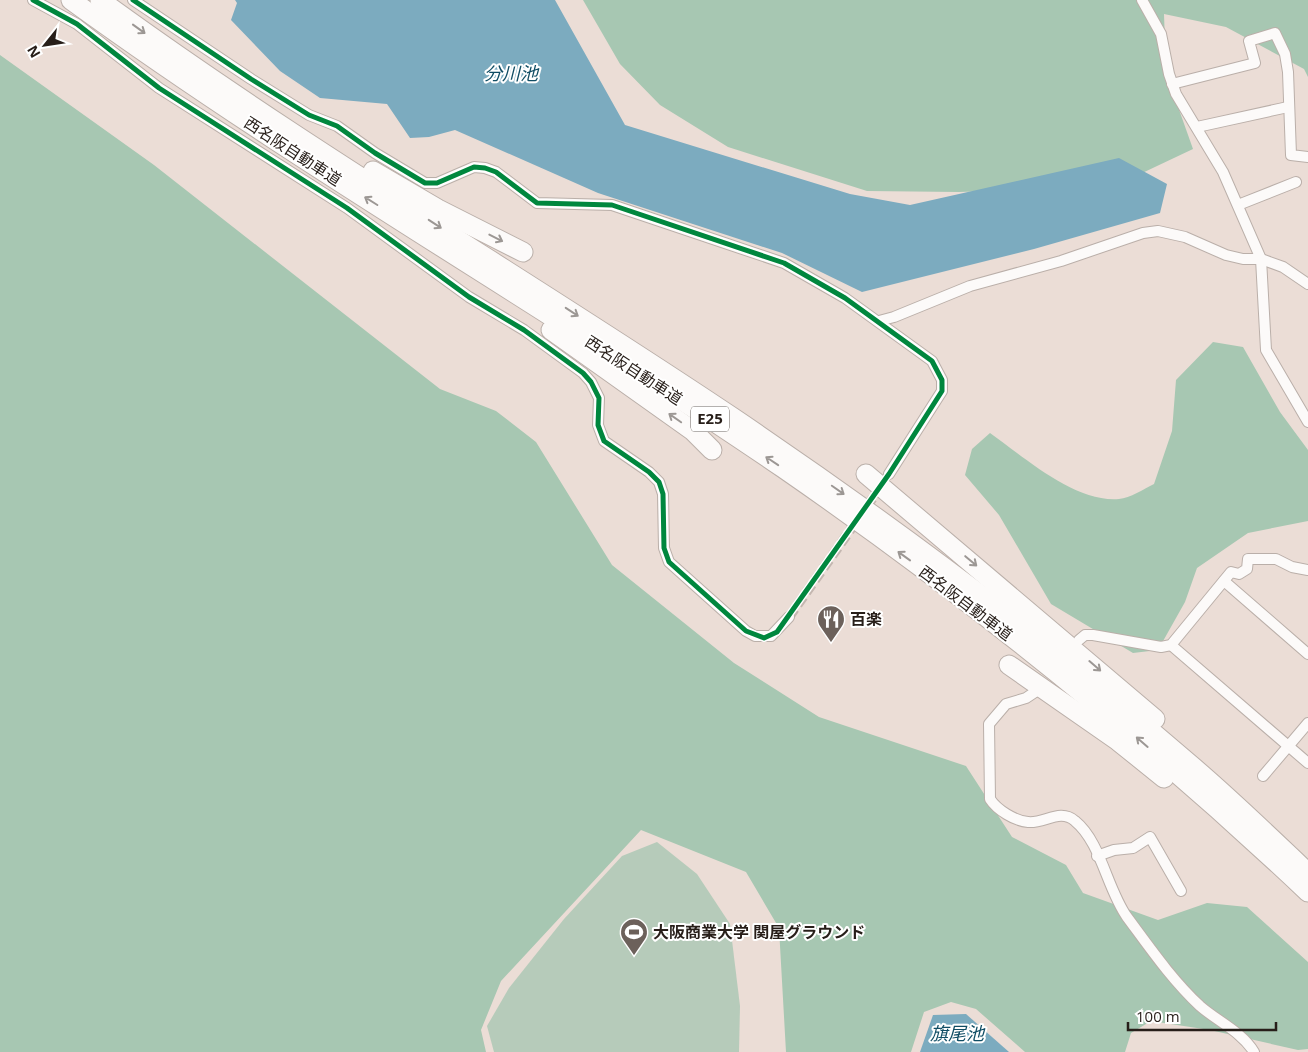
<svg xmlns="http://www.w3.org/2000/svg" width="1308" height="1052" viewBox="0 0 1308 1052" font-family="'Open Sans','Noto Sans JP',sans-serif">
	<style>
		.green { fill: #b6cbba }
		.forest { fill: #a7c7b2 }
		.water { fill: #7cabbf }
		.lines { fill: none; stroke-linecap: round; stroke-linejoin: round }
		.minor-tunnel { stroke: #c4b7b0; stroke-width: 10; stroke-dasharray: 10 5; stroke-linecap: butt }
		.minor-casing { stroke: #baafa9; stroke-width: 12 }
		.motorway-casing { stroke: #baafa9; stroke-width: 21 }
		.minor { stroke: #fcfaf9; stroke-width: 10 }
		.motorway { stroke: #fcfaf9; stroke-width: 19 }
		.cycleway-casing { stroke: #fff; stroke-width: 8 }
		.cycleway { stroke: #00873e; stroke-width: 5 }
		.oneway { stroke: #9c9794 }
		.labels { text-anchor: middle; stroke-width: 4; stroke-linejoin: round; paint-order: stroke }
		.shield { fill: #fff; stroke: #68625e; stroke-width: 1 }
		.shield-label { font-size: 15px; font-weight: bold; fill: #271e19 }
		.street-label { font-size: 16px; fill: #271e19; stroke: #fff }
		.poi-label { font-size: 16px; font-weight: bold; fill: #271e19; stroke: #fff; text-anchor: start }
		.water-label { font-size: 18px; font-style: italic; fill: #104d64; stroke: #fff }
	</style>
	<rect width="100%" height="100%" fill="#ebddd6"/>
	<path class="green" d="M 657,842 L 697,874 L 730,924 L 740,1006 L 739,1052 L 494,1052 L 487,1026 L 509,988 L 564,919 L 622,856 Z"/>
	<g class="forest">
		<path d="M 583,0 L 1308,0 L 1308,77 L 1304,69 L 1226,27 L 1164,14 L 1166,73 L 1193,149 L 1138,175 L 1049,189 L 959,192 L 867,191 L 728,147 L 660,105 L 620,64 Z"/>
		<path d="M 0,55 L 154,165 L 440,389 L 496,411 L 536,442 L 612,565 L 734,663 L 819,717 L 966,766 L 1012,837 L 1066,865 L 1083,893 L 1158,920 L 1207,903 L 1247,907 L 1308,962 L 1308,1049 L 1298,1050 L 1210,1030 L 1151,1021 L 1131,1033 L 1125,1052 L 1025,1052 L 976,1009 L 951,1002 L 924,1012 L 911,1052 L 786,1052 L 779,928 L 746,872 L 641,830 L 501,981 L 481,1030 L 486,1052 L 0,1052 Z"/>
		<path d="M 1213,342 L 1243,347 L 1280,412 L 1308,450 L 1308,521 L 1248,533 L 1197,568 L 1185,602 L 1158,650 L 1133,653 L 1051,604 L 999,515 L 965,475 L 972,449 L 990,433 C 1024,457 1075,503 1119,499 C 1130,498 1144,489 1154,484 L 1172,431 L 1176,380 Z"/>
	</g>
	<g class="water">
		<path d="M 235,0 L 555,0 L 625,125 L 850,194 L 910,205 L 1119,158 L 1167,184 L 1160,213 L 1034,249 L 862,292 L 782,253 L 598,193 L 455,130 L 429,137 L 410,138 L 387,104 L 320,98 L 280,71 L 231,20 L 237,3 Z"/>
		<path d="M 966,1014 L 1009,1052 L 920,1052 L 933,1015 Z"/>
	</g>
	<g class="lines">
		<path class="minor-tunnel" d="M 789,617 L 882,485"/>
		<g class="minor-casing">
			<g id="minor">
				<path d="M 33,0 L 77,24 L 159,88 L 347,208 L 469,297 L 524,330 L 583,373 L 591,382 L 599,398 L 598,425 L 604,441 L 649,472 L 659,482 L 663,494 L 664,548 L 669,562 L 746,631 L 755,636 L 771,636 L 789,617"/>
				<path d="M 133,0 L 251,79 L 309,115 L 337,126 L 375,153 L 425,183 L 437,183 L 474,167 L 485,168 L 496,172 L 537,203 L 612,205 L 784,263 L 845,298 L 932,361 L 942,380 L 942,391 L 889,474"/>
				<path d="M 1142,0 L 1161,34 L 1169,74 L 1176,94 L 1223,172 L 1261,259 L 1266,350 L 1308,422"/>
				<path d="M 1172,84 L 1255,63 L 1249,41 L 1275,33 L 1285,54 L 1288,72 L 1291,155 L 1308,157"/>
				<path d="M 1197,127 L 1288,107"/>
				<path d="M 1238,205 L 1296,182"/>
				<path d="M 879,321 L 894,317 L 970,286 L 1061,261 L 1143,233 L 1158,231 L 1185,237 L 1226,255 L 1243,259 L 1261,259 L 1283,267 L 1308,284"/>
				<path d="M 1224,581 L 1308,654"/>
				<path d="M 1079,640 L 1085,635 L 1093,635 L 1161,647 L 1171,645 L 1231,572 L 1239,574 L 1247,569 L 1248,559 L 1276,559 L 1292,567 L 1308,570"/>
				<path d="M 1171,645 L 1308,763"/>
				<path d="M 1035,692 L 1026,698 L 1006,704 L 989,724 L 990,799 C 997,810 1015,821 1028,822 C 1044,824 1060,808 1075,821 C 1101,842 1107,889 1127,917 C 1150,948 1172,980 1200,1006 C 1217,1021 1242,1032 1254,1052"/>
				<path d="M 1263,776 L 1308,723"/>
				<path d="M 1097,856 L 1114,850 L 1133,848 L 1150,837 L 1181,891"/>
			</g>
		</g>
		<g class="motorway-casing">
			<g id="motorway">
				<path d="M 71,0 C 301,167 549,308 783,468 C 968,596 1145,738 1308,892"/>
				<path d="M 100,0 C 304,149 522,276 732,417 C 892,525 1046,640 1192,766 C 1232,800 1270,837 1308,873"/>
				<path d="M 373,171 L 438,209 L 523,252"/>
				<path d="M 551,330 L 693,431 L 712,450"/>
				<path d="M 866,474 L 1155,719"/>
				<path d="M 1009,665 L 1118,741 L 1164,778"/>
			</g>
		</g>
		<use href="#minor" class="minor"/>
		<use href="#motorway" class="motorway"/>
		<g class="cycleway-casing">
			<path id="cycleway" d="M 33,0 L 77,24 L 159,88 L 347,208 L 469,297 L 524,330 L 583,373 L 591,382 L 599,398 L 598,425 L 604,441 L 649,472 L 659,482 L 663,494 L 664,548 L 669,562 L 746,631 L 764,638 L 777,632 L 889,474 L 942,391 L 942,380 L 932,361 L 845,298 L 784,263 L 612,205 L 537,203 L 496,172 L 485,168 L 474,167 L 437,183 L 425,183 L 375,153 L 337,126 L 309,115 L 251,79 L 133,0"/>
		</g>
		<use href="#cycleway" class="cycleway"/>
	</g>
	<defs><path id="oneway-shaft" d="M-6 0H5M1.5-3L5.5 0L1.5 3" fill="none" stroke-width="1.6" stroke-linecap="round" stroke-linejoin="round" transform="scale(1.25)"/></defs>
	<g class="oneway">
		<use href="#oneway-shaft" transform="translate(139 29) rotate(36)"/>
		<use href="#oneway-shaft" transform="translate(371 201) rotate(-148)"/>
		<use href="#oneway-shaft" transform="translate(435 224) rotate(33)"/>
		<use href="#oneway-shaft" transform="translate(496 238) rotate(27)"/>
		<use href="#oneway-shaft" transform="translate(572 312) rotate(33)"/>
		<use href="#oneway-shaft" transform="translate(675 418) rotate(-145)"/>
		<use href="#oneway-shaft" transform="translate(772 461) rotate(-146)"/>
		<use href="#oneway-shaft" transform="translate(838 490) rotate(35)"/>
		<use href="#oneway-shaft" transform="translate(904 556) rotate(-144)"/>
		<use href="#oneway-shaft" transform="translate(971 561) rotate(40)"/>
		<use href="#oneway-shaft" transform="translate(1095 666) rotate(41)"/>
		<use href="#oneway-shaft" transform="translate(1142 742) rotate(-139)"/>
	</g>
	<defs>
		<g id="restaurant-pin" transform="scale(1.4375)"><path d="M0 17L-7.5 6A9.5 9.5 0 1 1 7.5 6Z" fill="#6c615b" stroke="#fff"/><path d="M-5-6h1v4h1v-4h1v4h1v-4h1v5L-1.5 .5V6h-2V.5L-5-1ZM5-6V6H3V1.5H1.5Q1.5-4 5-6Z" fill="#fff"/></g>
		<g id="stadium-pin" transform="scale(1.4375)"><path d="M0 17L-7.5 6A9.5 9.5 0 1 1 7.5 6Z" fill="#6c615b" stroke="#fff"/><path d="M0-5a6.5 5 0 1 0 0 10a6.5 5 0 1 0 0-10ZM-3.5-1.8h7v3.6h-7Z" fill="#fff"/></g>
	</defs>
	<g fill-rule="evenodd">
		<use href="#restaurant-pin" x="831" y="619"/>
		<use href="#stadium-pin" x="634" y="932"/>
	</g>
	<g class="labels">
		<rect class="shield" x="691" y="406.5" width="38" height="25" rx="4"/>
		<g class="shield-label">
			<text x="710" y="424">E25</text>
		</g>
		<g class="street-label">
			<text transform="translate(293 151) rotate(33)" y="6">西名阪自動車道</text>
			<text transform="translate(634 370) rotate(33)" y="6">西名阪自動車道</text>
			<text transform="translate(966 603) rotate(37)" y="6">西名阪自動車道</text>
		</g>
		<g class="poi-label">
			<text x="850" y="625">百楽</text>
			<text x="653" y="938">大阪商業大学 関屋グラウンド</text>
		</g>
		<g class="water-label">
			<text x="511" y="80">分川池</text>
			<text x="957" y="1040">旗尾池</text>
		</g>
	</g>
	<g transform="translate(45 45) rotate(240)" stroke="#ffffff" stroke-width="4" paint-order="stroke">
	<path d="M0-4L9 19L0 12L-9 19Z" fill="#271e19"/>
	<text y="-8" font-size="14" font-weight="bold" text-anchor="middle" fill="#271e19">N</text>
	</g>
	<path d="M1128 1022v8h148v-8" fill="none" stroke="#271e19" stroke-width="2.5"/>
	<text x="1136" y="1022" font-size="15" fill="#271e19" stroke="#ffffff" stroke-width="4" paint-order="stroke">100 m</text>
</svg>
